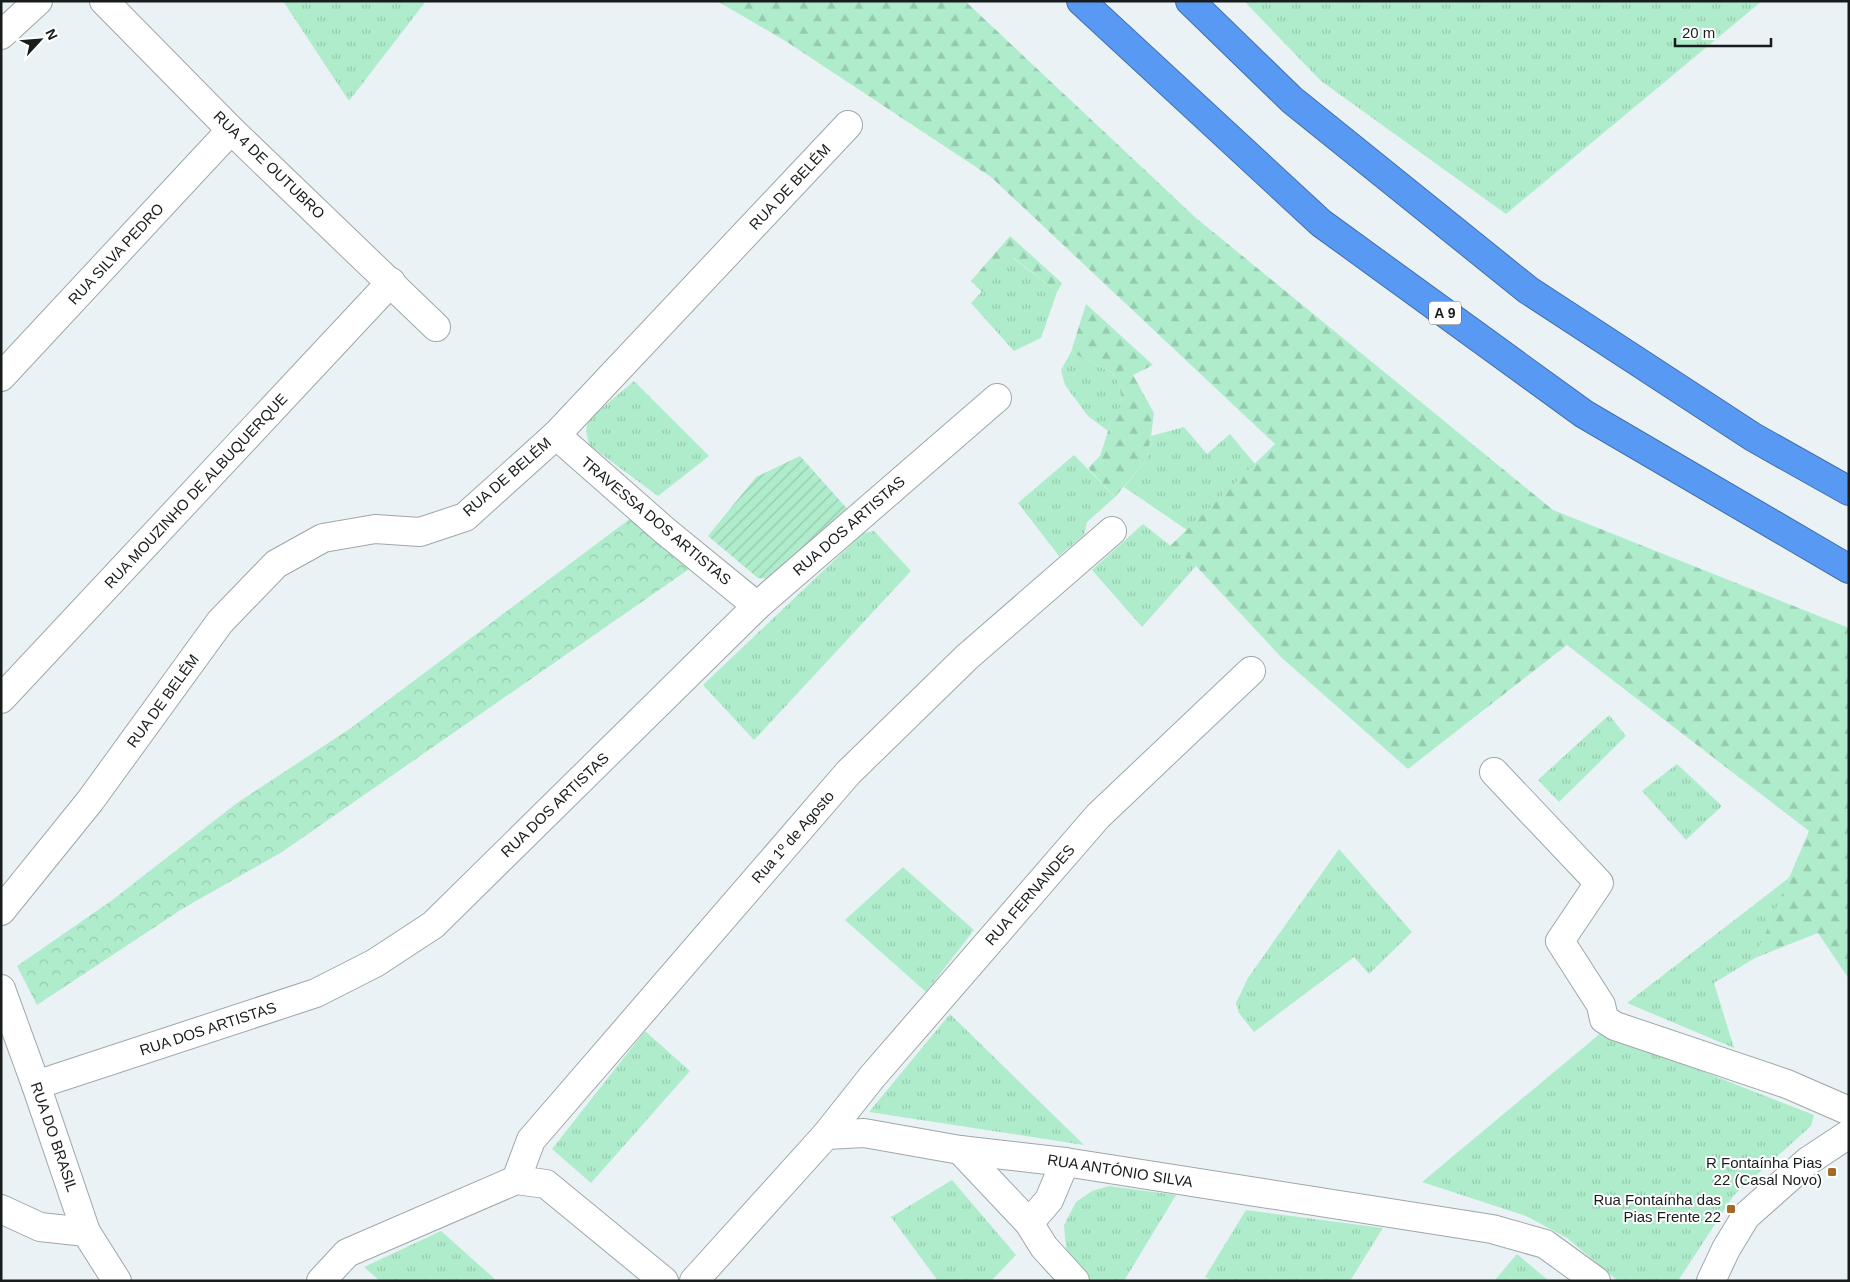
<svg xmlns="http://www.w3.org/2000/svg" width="1850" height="1282" viewBox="0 0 1850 1282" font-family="Arial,sans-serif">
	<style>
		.grass { fill: url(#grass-tufts) }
		.forest { fill: url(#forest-firs) }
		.park { fill: url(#park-crowns) }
		.garden { fill: url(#garden-furrows) }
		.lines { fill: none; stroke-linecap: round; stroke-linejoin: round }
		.minor-casing { stroke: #9fa7aa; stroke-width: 30 }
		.tertiary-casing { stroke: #9fa7aa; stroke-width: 30 }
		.motorway-casing { stroke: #426ea8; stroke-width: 30 }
		.minor { stroke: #fff; stroke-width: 28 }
		.tertiary { stroke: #fff; stroke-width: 28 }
		.motorway { stroke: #589af3; stroke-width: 28 }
		.poi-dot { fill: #a46a29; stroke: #fff; stroke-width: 2 }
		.labels { text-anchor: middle; stroke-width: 4; stroke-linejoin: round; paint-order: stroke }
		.shield { fill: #fff; stroke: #5e6061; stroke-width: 1 }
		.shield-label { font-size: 14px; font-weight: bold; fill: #191c1d }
		.street-label { font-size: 15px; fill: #191c1d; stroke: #fff }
		.poi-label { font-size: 15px; fill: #191c1d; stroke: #fff; text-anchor: end }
	</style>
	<defs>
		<pattern id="grass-tufts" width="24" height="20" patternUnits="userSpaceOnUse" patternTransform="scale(1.25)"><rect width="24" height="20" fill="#afeccb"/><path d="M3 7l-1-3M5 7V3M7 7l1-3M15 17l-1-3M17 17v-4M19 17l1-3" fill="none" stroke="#96caae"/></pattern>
		<pattern id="forest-firs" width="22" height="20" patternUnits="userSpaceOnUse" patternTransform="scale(1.25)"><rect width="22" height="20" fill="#afeccb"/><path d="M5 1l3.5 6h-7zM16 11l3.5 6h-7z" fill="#96caae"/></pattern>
		<pattern id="park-crowns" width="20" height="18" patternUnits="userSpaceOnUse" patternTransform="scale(1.25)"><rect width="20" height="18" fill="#afeccb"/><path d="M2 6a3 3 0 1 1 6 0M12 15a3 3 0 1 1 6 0" fill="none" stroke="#96caae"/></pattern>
		<pattern id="garden-furrows" width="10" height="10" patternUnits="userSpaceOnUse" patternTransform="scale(1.25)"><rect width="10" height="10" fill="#afeccb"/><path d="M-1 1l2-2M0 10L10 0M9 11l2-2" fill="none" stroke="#96caae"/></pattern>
	</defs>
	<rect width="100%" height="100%" fill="#eaf2f6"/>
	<g class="grass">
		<path d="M 283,1 L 426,1 L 349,101 Z"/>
		<path d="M 1244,1 L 1762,1 L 1506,214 L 1321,81 Z"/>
		<path d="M 1013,258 L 1057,292 L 1041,338 L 1014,351 L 971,303 Z"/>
		<path d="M 1071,352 L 1113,373 L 1119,384 L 1122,404 L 1111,422 L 1108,431 L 1088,416 L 1065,385 L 1061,370 Z"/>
		<path d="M 634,381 L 709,456 L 658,496 L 589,445 L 586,431 L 588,420 Z"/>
		<path d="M 1184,427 L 1207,454 L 1230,434 L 1255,464 L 1187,530 L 1124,487 L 1147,459 L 1151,436 Z"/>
		<path d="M 1074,455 L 1115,497 L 1087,522 L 1084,535 L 1059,556 L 1018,503 Z"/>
		<path d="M 1143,524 L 1196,566 L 1142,627 L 1092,570 Z"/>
		<path d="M 874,531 L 911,571 L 754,740 L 703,685 L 863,533 Z"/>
		<path d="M 1609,715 L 1626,736 L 1559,802 L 1538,780 Z"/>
		<path d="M 1677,764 L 1722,806 L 1686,840 L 1642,791 Z"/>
		<path d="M 1339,849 L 1412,932 L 1369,974 L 1354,957 L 1254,1032 L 1239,1013 L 1236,1003 L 1248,978 Z"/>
		<path d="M 903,867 L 974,930 L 926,992 L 845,920 Z"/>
		<path d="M 1790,877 L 1755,958 L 1714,983 L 1734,1048 L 1627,1003 Z"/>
		<path d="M 950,1014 L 1084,1145 L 869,1112 Z"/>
		<path d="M 645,1031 L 690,1071 L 591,1183 L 552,1149 Z"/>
		<path d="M 1602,1032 L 1814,1115 L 1811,1126 L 1734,1195 L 1678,1281 L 1618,1281 L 1567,1238 L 1526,1216 L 1422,1182 Z"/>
		<path d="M 952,1180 L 1016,1255 L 991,1281 L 938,1281 L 891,1217 Z"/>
		<path d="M 1109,1186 L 1176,1195 L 1124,1281 L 1088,1281 L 1067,1258 L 1064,1225 L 1076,1202 L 1092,1191 Z"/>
		<path d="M 1246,1210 L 1383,1228 L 1350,1281 L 1212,1281 L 1205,1277 Z"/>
		<path d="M 441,1231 L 497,1281 L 380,1281 L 364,1267 Z"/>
		<path d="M 1517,1254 L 1549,1281 L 1494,1281 Z"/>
	</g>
	<g class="forest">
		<path d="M 717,1 L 965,1 L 1196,218 L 1553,510 L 1849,628 L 1849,979 L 1818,933 L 1755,958 L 1809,831 L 1567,645 L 1408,769 L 1282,658 L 1196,566 L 1170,546 L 1275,444 L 991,177 L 787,42 Z"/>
		<path d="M 1010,236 L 1062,283 L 1057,292 L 1014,258 L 982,292 L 971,281 Z"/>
		<path d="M 1086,304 L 1153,365 L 1133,375 L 1154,413 L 1151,436 L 1147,459 L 1115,497 L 1088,468 L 1100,456 L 1111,422 L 1122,403 L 1119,384 L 1113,373 L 1071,352 Z"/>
	</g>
	<path class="park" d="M 631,518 L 692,567 L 282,852 L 182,909 L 37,1005 L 17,966 L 111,901 L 237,803 L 351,728 Z"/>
	<path class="garden" d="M 800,456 L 851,513 L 768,579 L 758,578 L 708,536 L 756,477 Z"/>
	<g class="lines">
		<g class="minor-casing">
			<g id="minor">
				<path d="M 104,1 L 231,130 L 436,327"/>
				<path d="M 1,35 L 38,1"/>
				<path d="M 1,377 L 231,130"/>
				<path d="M 556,435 L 664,530 L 757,606"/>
				<path d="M 1,699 L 391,282"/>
				<path d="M 1494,772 L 1599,883 L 1560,941 L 1601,1005 L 1604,1019 L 1615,1026 L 1787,1084 L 1849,1111"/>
				<path d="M 1,911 L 90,801 L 220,622 L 276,564 L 323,538 L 375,529 L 420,532 L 465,517 L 556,435 L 848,125"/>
				<path d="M 36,1085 L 316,993 L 375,963 L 433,925 L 757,606 L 997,398"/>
				<path d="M 826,1135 L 872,1077 L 1098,816 L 1251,671"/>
				<path d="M 960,1150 L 1029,1223 L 1044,1247 L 1075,1281"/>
				<path d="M 516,1180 L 531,1140 L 848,773 L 967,657 L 1112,531"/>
				<path d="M 1029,1223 L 1049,1200 L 1065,1162"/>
				<path d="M 321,1281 L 347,1253 L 516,1180 L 546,1184 L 664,1281"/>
				<path d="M 694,1281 L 826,1135 L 864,1133 L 960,1150 L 1065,1162 L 1492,1229 L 1545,1244 L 1596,1281"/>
			</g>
		</g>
		<g class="tertiary-casing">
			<g id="tertiary">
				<path d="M 1,989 L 36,1085 L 86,1232 L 117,1281"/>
				<path d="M 1,1209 L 40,1227 L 86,1232"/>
				<path d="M 1711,1281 L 1726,1249 L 1746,1216 L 1808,1161 L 1849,1134"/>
			</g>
		</g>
		<g class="motorway-casing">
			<g id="motorway">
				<path d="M 1081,1 L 1321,223 L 1584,414 L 1849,569"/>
				<path d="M 1190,1 L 1292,100 L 1528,290 L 1753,437 L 1849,491"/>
			</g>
		</g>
		<use href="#minor" class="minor"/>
		<use href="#tertiary" class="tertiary"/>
		<use href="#motorway" class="motorway"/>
	</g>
	<g class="poi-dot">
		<rect x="1827" y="1167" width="10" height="10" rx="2.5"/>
		<rect x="1726" y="1204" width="10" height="10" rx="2.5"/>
	</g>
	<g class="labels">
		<rect class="shield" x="1429" y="301.5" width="32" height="23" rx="4"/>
		<g class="shield-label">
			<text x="1445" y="318">A 9</text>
		</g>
		<g class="street-label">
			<text transform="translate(269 165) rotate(44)" y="5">RUA 4 DE OUTUBRO</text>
			<text transform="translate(790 187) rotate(-47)" y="5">RUA DE BELÉM</text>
			<text transform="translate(116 254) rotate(-47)" y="5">RUA SILVA PEDRO</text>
			<text transform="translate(507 477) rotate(-41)" y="5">RUA DE BELÉM</text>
			<text transform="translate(196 491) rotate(-47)" y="5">RUA MOUZINHO DE ALBUQUERQUE</text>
			<text transform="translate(656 521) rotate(40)" y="5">TRAVESSA DOS ARTISTAS</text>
			<text transform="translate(849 526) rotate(-41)" y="5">RUA DOS ARTISTAS</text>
			<text transform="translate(163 701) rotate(-54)" y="5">RUA DE BELÉM</text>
			<text transform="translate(555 805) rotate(-44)" y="5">RUA DOS ARTISTAS</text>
			<text transform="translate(793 837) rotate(-49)" y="5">Rua 1º de Agosto</text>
			<text transform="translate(1030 895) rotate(-49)" y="5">RUA FERNANDES</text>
			<text transform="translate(208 1029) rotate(-18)" y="5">RUA DOS ARTISTAS</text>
			<text transform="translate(54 1137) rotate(71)" y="5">RUA DO BRASIL</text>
			<text transform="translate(1120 1171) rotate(9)" y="5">RUA ANTÓNIO SILVA</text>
		</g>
		<g class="poi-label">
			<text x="1822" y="1168">R Fontaínha Pias<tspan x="1822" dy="17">22 (Casal Novo)</tspan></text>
			<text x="1721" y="1205">Rua Fontaínha das<tspan x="1721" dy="17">Pias Frente 22</tspan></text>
		</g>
	</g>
	<rect width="1850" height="1282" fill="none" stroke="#191c1d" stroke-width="5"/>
	<g transform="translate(40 40) rotate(64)" stroke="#ffffff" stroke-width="4" paint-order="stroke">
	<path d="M0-4L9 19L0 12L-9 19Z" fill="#191c1d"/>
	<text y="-8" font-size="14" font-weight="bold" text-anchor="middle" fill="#191c1d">N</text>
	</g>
	<path d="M1675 38v8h96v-8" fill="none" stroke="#191c1d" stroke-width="2.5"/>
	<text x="1682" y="38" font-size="15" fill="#191c1d" stroke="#ffffff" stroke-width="4" paint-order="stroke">20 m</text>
</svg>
